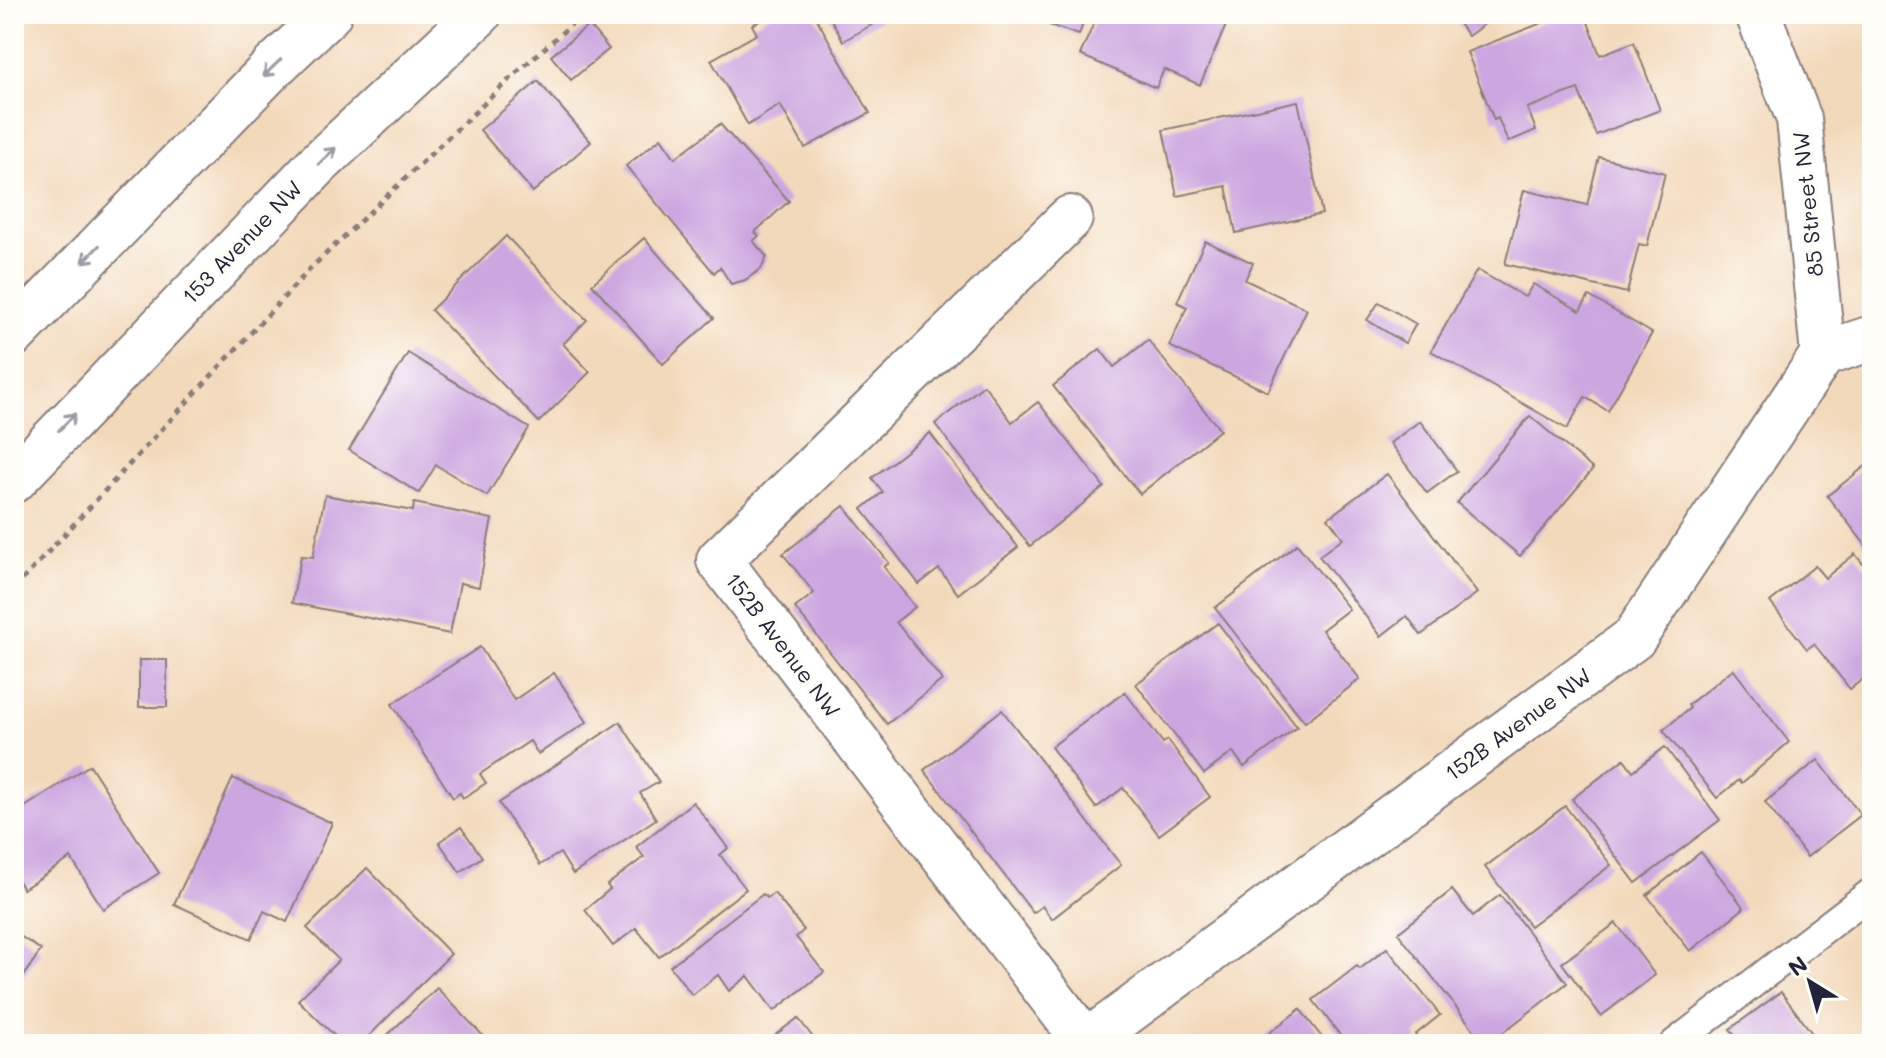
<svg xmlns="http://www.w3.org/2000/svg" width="1886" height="1058" viewBox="0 0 1886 1058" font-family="Mali,sans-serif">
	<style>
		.building { fill: #cca6e0 }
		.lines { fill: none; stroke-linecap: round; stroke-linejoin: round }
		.service-casing { stroke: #8a7e7b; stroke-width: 32 }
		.minor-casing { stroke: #8a7e7b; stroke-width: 48 }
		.secondary-casing { stroke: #8a7e7b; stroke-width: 48 }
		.path { stroke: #8a7e7b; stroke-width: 5; stroke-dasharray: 6 6; stroke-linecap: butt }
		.service { stroke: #fff; stroke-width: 28 }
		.minor { stroke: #fff; stroke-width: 44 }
		.secondary { stroke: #fff; stroke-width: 44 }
		.oneway { stroke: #9c9ca7 }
		.labels { text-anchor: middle; stroke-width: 7; stroke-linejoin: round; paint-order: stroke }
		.street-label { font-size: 22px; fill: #22223b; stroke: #fdfcf7 }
	</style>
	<rect width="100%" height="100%" fill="#fdfcf7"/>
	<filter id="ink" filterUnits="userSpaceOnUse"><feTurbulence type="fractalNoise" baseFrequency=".0125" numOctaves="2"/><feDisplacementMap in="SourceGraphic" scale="16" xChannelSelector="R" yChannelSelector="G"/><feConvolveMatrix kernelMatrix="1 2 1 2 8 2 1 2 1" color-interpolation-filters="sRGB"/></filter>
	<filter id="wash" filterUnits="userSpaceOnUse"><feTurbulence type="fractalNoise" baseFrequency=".006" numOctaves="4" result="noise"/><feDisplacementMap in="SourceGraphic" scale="32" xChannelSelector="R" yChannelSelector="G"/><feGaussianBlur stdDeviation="1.8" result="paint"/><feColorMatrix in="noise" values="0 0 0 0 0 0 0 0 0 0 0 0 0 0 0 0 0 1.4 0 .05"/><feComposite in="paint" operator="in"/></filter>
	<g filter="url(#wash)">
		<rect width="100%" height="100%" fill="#f3d9bb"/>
		<g id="blocks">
			<g class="building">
				<path d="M 772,14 L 814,14 L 870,113 L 805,148 L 780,105 L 748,125 L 711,60 L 757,34 L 752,25 Z"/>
				<path d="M 828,14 L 891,14 L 843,41 Z"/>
				<path d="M 1017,14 L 1086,14 L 1079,35 Z"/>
				<path d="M 1098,14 L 1231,14 L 1200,85 L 1164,69 L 1156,88 L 1080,55 Z"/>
				<path d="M 1452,14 L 1498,14 L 1468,36 Z"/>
				<path d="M 1565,14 L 1585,14 L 1600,55 L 1634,42 L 1660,110 L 1596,135 L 1578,89 L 1527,108 L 1536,130 L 1508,142 L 1498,118 L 1494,120 L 1467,52 Z"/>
				<path d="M 589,25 L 609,49 L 571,80 L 551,56 Z"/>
				<path d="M 538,81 L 591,142 L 533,192 L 480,130 Z"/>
				<path d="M 1298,101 L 1322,214 L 1236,233 L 1226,186 L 1177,196 L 1163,130 Z"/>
				<path d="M 720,124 L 789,201 L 755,232 L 759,236 L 753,241 L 767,257 L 761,269 L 745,280 L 731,284 L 720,267 L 714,273 L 626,166 L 661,138 L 675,158 Z"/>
				<path d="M 1599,157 L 1665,173 L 1647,246 L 1639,244 L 1627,293 L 1505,264 L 1524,190 L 1587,205 Z"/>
				<path d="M 506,236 L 587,320 L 563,344 L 590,372 L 539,422 L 431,310 Z"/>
				<path d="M 644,238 L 714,318 L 663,364 L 592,284 Z"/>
				<path d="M 1205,241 L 1253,263 L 1245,280 L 1307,309 L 1268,392 L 1169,346 L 1187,307 L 1177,302 Z"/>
				<path d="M 1477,270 L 1525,297 L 1533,284 L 1580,311 L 1589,296 L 1652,333 L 1608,411 L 1585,397 L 1567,429 L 1431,351 Z"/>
				<path d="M 1379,302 L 1416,324 L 1405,343 L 1367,320 Z"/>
				<path d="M 1148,340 L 1220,430 L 1140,494 L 1053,386 L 1100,349 L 1114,367 Z"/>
				<path d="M 408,353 L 529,428 L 487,496 L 436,465 L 419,493 L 349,450 Z"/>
				<path d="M 984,385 L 1012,422 L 1038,402 L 1104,487 L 1030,546 L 935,424 Z"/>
				<path d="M 1530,416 L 1593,469 L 1520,556 L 1457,503 Z"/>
				<path d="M 1420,421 L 1457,471 L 1427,493 L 1390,443 Z"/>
				<path d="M 930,433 L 1018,547 L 958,594 L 939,569 L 919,584 L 862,509 L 883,492 L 872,478 Z"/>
				<path d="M 1872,461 L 1872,553 L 1827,496 Z"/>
				<path d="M 1387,474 L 1477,593 L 1421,635 L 1407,616 L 1381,636 L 1319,556 L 1343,538 L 1328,518 Z"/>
				<path d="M 325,495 L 413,511 L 414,503 L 492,519 L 479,587 L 460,583 L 450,634 L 292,603 L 301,556 L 313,557 Z"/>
				<path d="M 844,506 L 889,563 L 884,567 L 915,607 L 896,622 L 942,680 L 887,724 L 795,608 L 814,593 L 783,554 Z"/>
				<path d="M 1297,544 L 1349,609 L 1322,630 L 1360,679 L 1305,722 L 1215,608 Z"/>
				<path d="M 1855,554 L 1872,575 L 1872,672 L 1850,689 L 1814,644 L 1807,649 L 1770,602 L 1815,566 L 1825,578 Z"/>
				<path d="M 1218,623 L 1297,727 L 1244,767 L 1233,752 L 1204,774 L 1136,684 Z"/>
				<path d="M 480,647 L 514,700 L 554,673 L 587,722 L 538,754 L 530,741 L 480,774 L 486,783 L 463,798 L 460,793 L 453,798 L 392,704 Z"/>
				<rect x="139" y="660" width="28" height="47"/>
				<path d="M 1733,669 L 1789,742 L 1742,783 L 1739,780 L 1717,798 L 1663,730 L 1690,708 L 1688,705 Z"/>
				<path d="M 1125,692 L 1163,743 L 1168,740 L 1210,797 L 1159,835 L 1123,788 L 1096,808 L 1051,747 Z"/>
				<path d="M 1002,710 L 1121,865 L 1052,919 L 1042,906 L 1033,913 L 924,770 Z"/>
				<path d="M 620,722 L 659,782 L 640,793 L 656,819 L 573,874 L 560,853 L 540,865 L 499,803 Z"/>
				<path d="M 1665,747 L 1720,820 L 1636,883 L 1572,799 L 1624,759 L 1633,771 Z"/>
				<path d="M 1818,760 L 1861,815 L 1807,857 L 1765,802 Z"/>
				<path d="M 90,765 L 159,873 L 103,909 L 71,858 L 23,889 L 14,875 L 14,814 Z"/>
				<path d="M 233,778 L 332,823 L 287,922 L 264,911 L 251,939 L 174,904 Z"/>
				<path d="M 693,802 L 728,848 L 720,855 L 746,889 L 659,957 L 636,928 L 613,946 L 585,910 L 610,889 L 607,885 L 644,857 L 636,847 Z"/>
				<path d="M 1565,806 L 1611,865 L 1530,926 L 1485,867 Z"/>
				<path d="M 461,827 L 482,857 L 460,872 L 439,842 Z"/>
				<path d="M 1701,852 L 1744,908 L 1690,951 L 1647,895 Z"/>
				<path d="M 367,868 L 451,954 L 361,1044 L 343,1044 L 298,1000 L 339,960 L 307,928 Z"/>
				<path d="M 1452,890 L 1473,916 L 1500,895 L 1567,983 L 1488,1044 L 1485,1044 L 1398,933 Z"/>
				<path d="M 774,893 L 804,930 L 796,937 L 824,972 L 774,1011 L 748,976 L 729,991 L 718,975 L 692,995 L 670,966 L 763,894 L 767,898 Z"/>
				<path d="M 1616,923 L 1655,975 L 1601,1016 L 1562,963 Z"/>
				<path d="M 14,932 L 41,950 L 14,990 Z"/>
				<path d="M 1387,948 L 1440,1015 L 1415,1035 L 1418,1039 L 1412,1044 L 1347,1044 L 1313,1000 L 1357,966 L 1360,969 Z"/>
				<path d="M 437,988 L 491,1044 L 378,1044 Z"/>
				<path d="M 1781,992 L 1820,1044 L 1741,1044 L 1730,1029 Z"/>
				<path d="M 1300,1009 L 1327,1044 L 1255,1044 Z"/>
				<path d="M 798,1018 L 818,1044 L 763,1044 Z"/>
			</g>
		</g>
	</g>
	<g filter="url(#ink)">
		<use href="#blocks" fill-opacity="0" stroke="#8a7e7b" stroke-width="2"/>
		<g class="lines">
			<g class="service-casing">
				<path id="service" d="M 1674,1044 L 1872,892"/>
			</g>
			<g class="minor-casing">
				<g id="minor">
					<path d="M 1758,14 L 1799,119 L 1823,354"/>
					<path d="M 1070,218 L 719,560 L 1086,1043"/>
					<path d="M 1084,1044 L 1634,638 L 1823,354 L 1872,338"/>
				</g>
			</g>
			<g class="secondary-casing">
				<g id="secondary">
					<path d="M 14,334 L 273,67 L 329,14"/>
					<path d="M 14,480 L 318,164 L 479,14"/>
				</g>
			</g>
			<path class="path" d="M 14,589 L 311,268 L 513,76 L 583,14"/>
			<use href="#service" class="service"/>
			<use href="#minor" class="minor"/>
			<use href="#secondary" class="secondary"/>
		</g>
		<defs><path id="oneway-shaft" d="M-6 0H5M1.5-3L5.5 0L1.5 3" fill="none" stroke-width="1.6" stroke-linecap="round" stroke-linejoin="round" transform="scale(2)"/></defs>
		<g class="oneway">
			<use href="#oneway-shaft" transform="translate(272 68) rotate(136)"/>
			<use href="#oneway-shaft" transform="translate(327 156) rotate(-44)"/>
			<use href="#oneway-shaft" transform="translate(91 254) rotate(134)"/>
			<use href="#oneway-shaft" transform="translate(67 422) rotate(-46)"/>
		</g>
	</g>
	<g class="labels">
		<g class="street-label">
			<text transform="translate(1808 204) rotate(-96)" y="8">85 Street NW</text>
			<text transform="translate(242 242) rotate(-46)" y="8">153 Avenue NW</text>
			<text transform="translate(783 645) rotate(53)" y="8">152B Avenue NW</text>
			<text transform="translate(1518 724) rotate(-36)" y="8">152B Avenue NW</text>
		</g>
	</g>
	<rect width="1886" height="1058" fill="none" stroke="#fdfcf7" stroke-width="48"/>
	<g transform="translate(1810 982) rotate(323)" stroke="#fdfcf7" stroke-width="6" paint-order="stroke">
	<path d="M0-6L14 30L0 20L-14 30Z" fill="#22223b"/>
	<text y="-12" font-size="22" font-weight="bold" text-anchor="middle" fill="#22223b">N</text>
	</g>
</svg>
